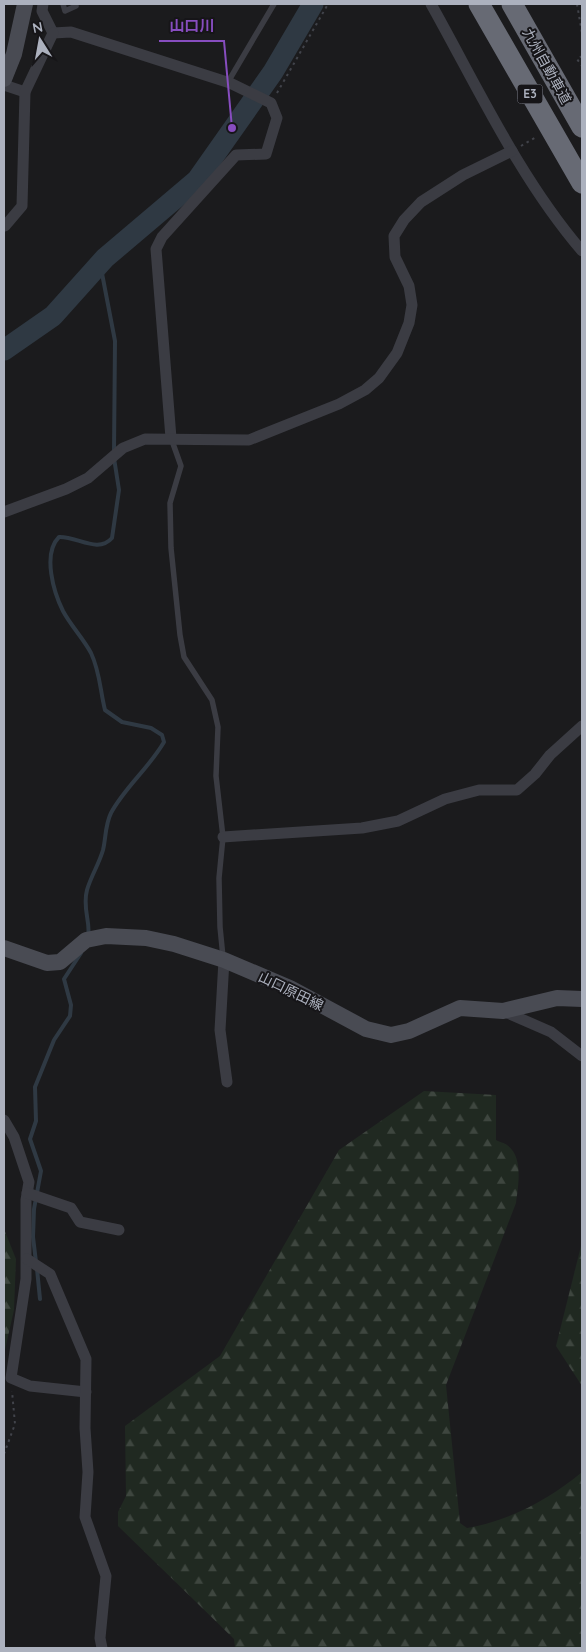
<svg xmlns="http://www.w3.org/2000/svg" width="586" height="1652" viewBox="0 0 586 1652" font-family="Quicksand,'Noto Sans JP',sans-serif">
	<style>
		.forest { fill: url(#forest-firs) }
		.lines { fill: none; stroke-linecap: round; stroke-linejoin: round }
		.stream { stroke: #2f3943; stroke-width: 4 }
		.river { stroke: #2f3943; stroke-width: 21 }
		.path { stroke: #41434a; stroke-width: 2; stroke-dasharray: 2.5 4; stroke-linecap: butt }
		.lane { stroke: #3b3c43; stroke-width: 5.5 }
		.street { stroke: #3b3c43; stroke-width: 11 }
		.secondary { stroke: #494b53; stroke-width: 16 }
		.highway { stroke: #676a74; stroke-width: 21 }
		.labels { text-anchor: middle; stroke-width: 4; stroke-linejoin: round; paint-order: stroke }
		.shield { fill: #161518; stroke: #7f828c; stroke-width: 1 }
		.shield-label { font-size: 12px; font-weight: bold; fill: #acb1be }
		.street-label { font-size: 14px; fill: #acb1be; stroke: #161518 }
		.leader { fill: none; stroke: #874dbf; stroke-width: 2 }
		.callout-dot { fill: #874dbf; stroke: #161518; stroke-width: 2 }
		.callout-label { font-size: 15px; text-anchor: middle; font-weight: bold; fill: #874dbf; stroke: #161518; stroke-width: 4; stroke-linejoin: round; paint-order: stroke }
	</style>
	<defs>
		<pattern id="forest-firs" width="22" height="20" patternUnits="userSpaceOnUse" patternTransform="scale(1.25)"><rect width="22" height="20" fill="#202921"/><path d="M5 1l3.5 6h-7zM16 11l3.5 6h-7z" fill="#3e463f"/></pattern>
	</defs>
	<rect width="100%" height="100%" fill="#1b1b1d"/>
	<g class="forest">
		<path d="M 424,1091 L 496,1095 L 496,1140 C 499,1142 505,1143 507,1145 C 524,1157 518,1186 516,1203 L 446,1385 L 460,1523 L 467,1528 C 509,1521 550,1499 582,1472 L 582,1648 L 235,1648 L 234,1639 L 118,1526 L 118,1512 L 126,1496 L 125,1426 L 220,1356 L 339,1150 Z"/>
		<path d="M 4,1229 L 16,1259 L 14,1310 L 4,1354 Z"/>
		<path d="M 582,1242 L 582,1386 L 556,1346 Z"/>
	</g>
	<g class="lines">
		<g class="stream">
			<path d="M 100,263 L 115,341 L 114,451"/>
			<path d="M 88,935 C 91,924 82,908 87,890 C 91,876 99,864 103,850 C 106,838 105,825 111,813 C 125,787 149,768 164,742 L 162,735 L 151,728 L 122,722 L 105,710 C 100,690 100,672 91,653 C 83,638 71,626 63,611 C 54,593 42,554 59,537 C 77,536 98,554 112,538 L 119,490 L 114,458"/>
			<path d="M 36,1262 L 33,1237 L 34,1209 L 41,1171 L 30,1139 L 36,1121 L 35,1087 L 54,1040 L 70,1016 L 71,1005 L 64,979 L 81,953"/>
			<path d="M 37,1269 L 40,1299"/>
		</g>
		<path class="river" d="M 4,350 L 53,316 L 105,258 L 197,180 L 273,72 L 313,4"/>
		<g class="path">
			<path d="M 577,4 L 582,33"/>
			<path d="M 582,56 L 577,59 L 582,66"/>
			<path d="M 277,93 L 328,4"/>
			<path d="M 521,146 L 536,137"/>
			<path d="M 4,1454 L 15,1424 L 12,1391"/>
		</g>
		<g class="lane">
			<path d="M 63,4 L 65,11 L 76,6 L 75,4"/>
			<path d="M 228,82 L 274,4"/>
			<path d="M 171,438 L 181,466 L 170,503 L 171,548 L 180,635 L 184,657 L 212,700 L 218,727 L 216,776 L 223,837 L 219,878 L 220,927 L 223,957"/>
		</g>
		<g class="street">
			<path d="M 43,4 L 42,11 L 53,33 L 71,32 L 230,83 L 271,103 L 277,118 L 266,154 L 236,155 L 162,237 L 156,249 L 171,438"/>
			<path d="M 431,4 C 477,86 520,179 582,251"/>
			<path d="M 4,85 L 25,92"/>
			<path d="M 5,226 L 22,206 L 25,92 L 53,33"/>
			<path d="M 4,512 L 66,489 L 88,478 L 123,448 L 145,439 L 249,440 L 339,404 L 365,390 L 379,378 L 397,353 L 409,323 L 412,305 L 409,286 L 395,257 L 394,236 L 404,220 L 421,202 L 463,175 L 512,151"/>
			<path d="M 223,837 L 362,828 L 398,821 L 445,799 L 479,790 L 517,790 L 535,774 L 550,755 L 582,726"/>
			<path d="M 224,960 L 220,1030 L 227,1082"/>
			<path d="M 503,1011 L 551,1032 L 582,1056"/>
			<path d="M 4,1120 L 14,1137 L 29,1182 L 26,1200 L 26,1279 L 11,1378 L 30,1386 L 86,1392"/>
			<path d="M 27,1193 L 71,1208 L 80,1222 L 119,1230"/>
			<path d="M 27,1259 L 50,1274 L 86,1359 L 85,1428 L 88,1472 L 85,1517 L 106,1576 L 100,1638 L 102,1648"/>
		</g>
		<g class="secondary">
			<path d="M 4,79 L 14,54 L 25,4"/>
			<path d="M 4,948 L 47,963 L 60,962 L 86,940 L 106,936 L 146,938 L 174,944 L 224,960 L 290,988 L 366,1029 L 391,1035 L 409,1031 L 460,1008 L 503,1011 L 557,998 L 582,999"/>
		</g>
		<g class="highway">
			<path d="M 479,4 L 582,183"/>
			<path d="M 512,4 L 582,127"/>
		</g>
	</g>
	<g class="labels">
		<rect class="shield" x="517.5" y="84.5" width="25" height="19" rx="4"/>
		<g class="shield-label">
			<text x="530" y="98">E3</text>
		</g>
		<g class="street-label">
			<text transform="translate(547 66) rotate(61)" y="5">九州自動車道</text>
			<text transform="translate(291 991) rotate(26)" y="5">山口原田線</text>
		</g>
	</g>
	<path class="leader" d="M232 128L224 41H159"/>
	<circle class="callout-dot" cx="232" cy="128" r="5"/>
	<g class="callout-label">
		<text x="192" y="31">山口川</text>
	</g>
	<rect width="586" height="1652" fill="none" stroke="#acb1be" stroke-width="10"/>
	<g transform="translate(40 40) rotate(349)" stroke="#161518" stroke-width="4" paint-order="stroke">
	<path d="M0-4L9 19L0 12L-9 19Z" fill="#acb1be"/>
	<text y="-8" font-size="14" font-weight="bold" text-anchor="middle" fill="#acb1be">N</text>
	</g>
</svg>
